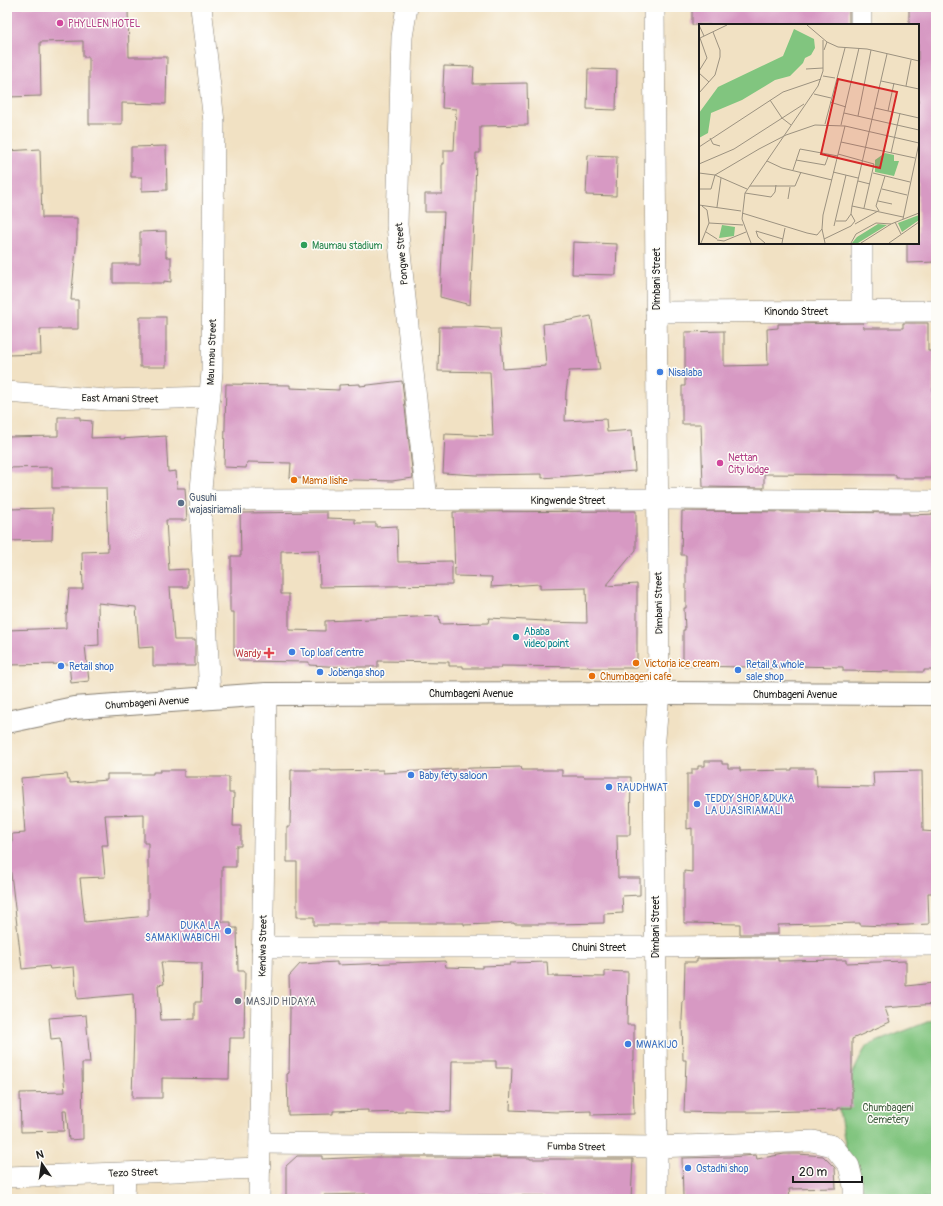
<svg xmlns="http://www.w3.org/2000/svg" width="943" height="1206" viewBox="0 0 943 1206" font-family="Pangolin,sans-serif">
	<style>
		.green { fill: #81c57f; stroke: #4e704e }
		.building { fill: #d799c3; fill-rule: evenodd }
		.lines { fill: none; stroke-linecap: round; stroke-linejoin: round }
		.minor-casing { stroke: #867e70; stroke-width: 22 }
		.tertiary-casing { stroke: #867e70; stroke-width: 24 }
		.minor { stroke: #fff; stroke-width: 21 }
		.tertiary { stroke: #fff; stroke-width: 22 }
		.hotel-dot { fill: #d1479c; stroke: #fdfcf7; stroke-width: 1.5 }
		.leisure-dot { fill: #2e9e5b; stroke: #fdfcf7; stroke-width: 1.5 }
		.shop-dot { fill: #3f7fe0; stroke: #fdfcf7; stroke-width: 1.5 }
		.food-dot { fill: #e8710a; stroke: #fdfcf7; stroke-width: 1.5 }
		.service-dot { fill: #5c6f8a; stroke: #fdfcf7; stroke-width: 1.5 }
		.culture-dot { fill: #0f9aa8; stroke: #fdfcf7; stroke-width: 1.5 }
		.health-dot { fill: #e0444e; stroke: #fdfcf7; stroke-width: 1.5 }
		.worship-dot { fill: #6b7280; stroke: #fdfcf7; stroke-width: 1.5 }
		.labels { text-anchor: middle; stroke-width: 3; stroke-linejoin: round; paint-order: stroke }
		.hotel-label { font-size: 10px; fill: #b23c85; stroke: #fdfcf7; text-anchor: start }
		.leisure-label { font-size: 10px; fill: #27864d; stroke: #fdfcf7; text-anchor: start }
		.street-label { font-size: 10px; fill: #1c1c1c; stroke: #fdfcf7 }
		.shop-label { font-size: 10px; fill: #366cbe; stroke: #fdfcf7; text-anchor: start }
		.food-label { font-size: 10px; fill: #c56008; stroke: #fdfcf7; text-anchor: start }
		.service-label { font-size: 10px; fill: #4e5e75; stroke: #fdfcf7; text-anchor: start }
		.culture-label { font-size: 10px; fill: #0d838f; stroke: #fdfcf7; text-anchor: start }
		.health-label { font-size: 10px; fill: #be3a42; stroke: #fdfcf7; text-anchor: end }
		.worship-label { font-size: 10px; fill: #5b616d; stroke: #fdfcf7; text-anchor: start }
		.park-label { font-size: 10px; fill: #446044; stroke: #fdfcf7 }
		.inset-road { fill: none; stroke: #9c9280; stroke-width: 1 }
		.view { fill: #d62828; fill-opacity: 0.15; stroke: #d62828; stroke-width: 2 }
		.inset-edge { fill: none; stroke: #1c1c1c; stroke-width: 2 }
	</style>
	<rect width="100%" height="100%" fill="#fdfcf7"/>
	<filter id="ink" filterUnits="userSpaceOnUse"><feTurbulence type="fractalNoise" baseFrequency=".025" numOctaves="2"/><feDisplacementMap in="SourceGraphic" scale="8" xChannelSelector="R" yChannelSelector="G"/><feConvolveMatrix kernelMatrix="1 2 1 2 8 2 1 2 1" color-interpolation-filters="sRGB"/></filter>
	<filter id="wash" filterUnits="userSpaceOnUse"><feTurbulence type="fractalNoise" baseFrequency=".012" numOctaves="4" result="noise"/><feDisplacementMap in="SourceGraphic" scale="16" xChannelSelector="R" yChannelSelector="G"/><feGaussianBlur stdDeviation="0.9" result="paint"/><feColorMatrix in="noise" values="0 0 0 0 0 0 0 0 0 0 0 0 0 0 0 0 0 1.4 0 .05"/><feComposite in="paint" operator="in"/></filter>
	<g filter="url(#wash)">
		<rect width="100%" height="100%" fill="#f1e1c3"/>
		<path class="green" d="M 936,1017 L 936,1199 L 869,1199 L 849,1166 L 838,1104 L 866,1046 L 935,1019 Z"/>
		<g id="blocks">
			<g class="building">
				<path d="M 7,7 L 128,7 L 129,57 L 167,57 L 166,104 L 122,103 L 122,124 L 89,124 L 89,57 L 83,57 L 83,41 L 40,42 L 41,96 L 7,97 Z"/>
				<rect x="692" y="7" width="157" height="18"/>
				<path d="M 909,7 L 936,7 L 936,262 L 907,263 L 907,243 L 918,243 L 918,25 L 909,25 Z"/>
				<path d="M 444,66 L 474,67 L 473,84 L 527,83 L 528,125 L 480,126 L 480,153 L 476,153 L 475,199 L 470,305 L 440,297 L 444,212 L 425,212 L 425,194 L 442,194 L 442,164 L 444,164 L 444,150 L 454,150 L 456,109 L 442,108 Z"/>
				<path d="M 588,69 L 617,70 L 616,110 L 587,109 Z"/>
				<path d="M 166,146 L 167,190 L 142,191 L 142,177 L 131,177 L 131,147 Z"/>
				<path d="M 40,149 L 42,218 L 77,218 L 77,239 L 71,300 L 78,300 L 78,329 L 40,329 L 41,354 L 7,355 L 7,151 Z"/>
				<path d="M 588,155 L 617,156 L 616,196 L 586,195 Z"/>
				<path d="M 166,231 L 166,257 L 171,257 L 171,282 L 164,281 L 164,283 L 113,283 L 113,264 L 140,264 L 140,232 Z"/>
				<path d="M 573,242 L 617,244 L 616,275 L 572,274 Z"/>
				<path d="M 591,316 L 600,370 L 569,371 L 566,392 L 565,421 L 606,419 L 607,432 L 632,430 L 635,471 L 542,478 L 542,474 L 476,475 L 443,473 L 445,434 L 493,436 L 490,372 L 438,371 L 439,327 L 472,327 L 490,328 L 490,329 L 500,329 L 503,369 L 546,366 L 543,324 L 561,322 Z"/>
				<rect x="140" y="317" width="26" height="50"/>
				<path d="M 863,323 L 864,328 L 903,328 L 903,323 L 928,323 L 928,351 L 934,351 L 933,392 L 935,392 L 934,401 L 936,401 L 935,424 L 933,423 L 933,478 L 896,478 L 896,475 L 764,474 L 764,488 L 703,487 L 701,424 L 682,424 L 682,386 L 685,386 L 685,332 L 724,331 L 724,366 L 768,365 L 767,329 L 778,328 L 778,324 Z"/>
				<path d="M 402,381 L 413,478 L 392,481 L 290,478 L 291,463 L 247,462 L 246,468 L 224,467 L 226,384 L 290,385 L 290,388 L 339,390 L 339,385 L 360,384 L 360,386 Z"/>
				<path d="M 58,417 L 80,417 L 80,420 L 92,421 L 91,438 L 120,437 L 120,439 L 166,436 L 168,472 L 176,471 L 177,488 L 185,488 L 187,520 L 166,520 L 169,570 L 188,569 L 188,587 L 170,587 L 174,640 L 195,640 L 195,666 L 153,666 L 153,647 L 139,648 L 136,607 L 98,603 L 99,645 L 85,646 L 89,681 L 71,683 L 69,664 L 7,665 L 7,630 L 66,628 L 66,614 L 67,614 L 69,589 L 83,589 L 82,552 L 108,551 L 106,488 L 52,488 L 52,467 L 7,468 L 7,437 L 58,436 Z"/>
				<path d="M 53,508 L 52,540 L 7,541 L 7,509 Z"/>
				<path d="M 636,511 L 636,550 L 606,586 L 637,584 L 637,668 L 589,668 L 589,667 L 501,666 L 501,668 L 463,668 L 463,666 L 449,666 L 449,662 L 378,661 L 378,667 L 343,667 L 309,665 L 309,662 L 240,661 L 234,654 L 234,612 L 230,612 L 230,594 L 231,594 L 231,556 L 241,556 L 240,513 L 327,512 L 327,518 L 355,519 L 355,523 L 376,523 L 376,527 L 397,526 L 398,562 L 452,561 L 452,585 L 320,587 L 319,550 L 281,551 L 281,594 L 289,594 L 289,630 L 325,631 L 325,621 L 439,616 L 440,624 L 488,623 L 489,618 L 545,621 L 545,622 L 587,623 L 586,588 L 540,589 L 540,584 L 491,587 L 492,577 L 455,576 L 453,512 Z"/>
				<path d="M 682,511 L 909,513 L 909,515 L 936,514 L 936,670 L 924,670 L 924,672 L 901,672 L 843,671 L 843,667 L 794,666 L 794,668 L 748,669 L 748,667 L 683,666 L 683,630 L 685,630 L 684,608 L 686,608 L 686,555 L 681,555 Z"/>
				<path d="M 705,761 L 722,761 L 722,764 L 728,764 L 728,768 L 740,768 L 740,771 L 792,770 L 792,768 L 816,768 L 817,786 L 874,787 L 873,772 L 922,771 L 923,831 L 936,832 L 936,893 L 928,893 L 929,924 L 888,926 L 860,925 L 860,923 L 778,925 L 778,934 L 740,934 L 740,924 L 684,923 L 684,871 L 692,872 L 692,828 L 687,829 L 687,774 L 692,774 L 692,769 L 698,769 L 698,766 L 705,766 Z"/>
				<path d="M 521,767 L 522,770 L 562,770 L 562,776 L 584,776 L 584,777 L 631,777 L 630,835 L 617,835 L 618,878 L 640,878 L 640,895 L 622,896 L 623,913 L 604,914 L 604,923 L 556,924 L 514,924 L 514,923 L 464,925 L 464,923 L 381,923 L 381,925 L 314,925 L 314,917 L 297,917 L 297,862 L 287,862 L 287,827 L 290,827 L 291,770 L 331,770 L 331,771 L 383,770 L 383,773 L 473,768 Z"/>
				<path d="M 160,770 L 184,770 L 184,777 L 229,777 L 229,793 L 234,793 L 233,826 L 241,826 L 241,846 L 236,846 L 236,867 L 222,867 L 222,922 L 231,922 L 231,928 L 237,928 L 238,971 L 245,971 L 244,1038 L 230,1038 L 229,1079 L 162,1078 L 162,1098 L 132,1098 L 134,1030 L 133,994 L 77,999 L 74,967 L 50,969 L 49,966 L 22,969 L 10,865 L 7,866 L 7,844 L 12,843 L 12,834 L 25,833 L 21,778 L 67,774 L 68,780 L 70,780 L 70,783 L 107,780 L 107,774 L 153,774 L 153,772 L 160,772 ZM 144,814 L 144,843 L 148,843 L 148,916 L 85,922 L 80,878 L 105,877 L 102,845 L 108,845 L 105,815 ZM 161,962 L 202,963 L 201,1002 L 195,1002 L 195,1019 L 161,1020 L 158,985 L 164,984 Z"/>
				<path d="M 740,958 L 778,958 L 778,961 L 846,960 L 846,963 L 906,961 L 906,986 L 934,983 L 935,1004 L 885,1008 L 890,1022 L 852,1039 L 852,1108 L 838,1108 L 838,1110 L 762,1112 L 725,1112 L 725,1113 L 684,1112 L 686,1060 L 683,1060 L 682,1019 L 683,1001 L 684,1001 L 685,962 L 697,962 L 697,959 Z"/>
				<path d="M 445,961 L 446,967 L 482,968 L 482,966 L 510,965 L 510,963 L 547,962 L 548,976 L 605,977 L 605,971 L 628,972 L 627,1025 L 634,1025 L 634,1060 L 633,1060 L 633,1076 L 634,1114 L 591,1115 L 591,1111 L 556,1112 L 510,1110 L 512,1068 L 496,1068 L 496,1061 L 452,1061 L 451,1112 L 405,1110 L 405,1112 L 368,1113 L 368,1110 L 333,1111 L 333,1114 L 288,1115 L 287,1074 L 289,1073 L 290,1012 L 289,976 L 300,964 L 337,962 L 337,965 Z"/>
				<path d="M 86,1015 L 90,1063 L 82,1063 L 83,1139 L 69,1140 L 66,1110 L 63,1110 L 64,1131 L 21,1132 L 20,1093 L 65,1092 L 60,1038 L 51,1039 L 49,1018 Z"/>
				<path d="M 784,1154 L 799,1154 L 823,1156 L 835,1168 L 836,1188 L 789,1189 L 790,1199 L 699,1199 L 699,1197 L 683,1198 L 682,1158 L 729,1157 L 756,1155 L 757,1159 Z"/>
				<path d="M 297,1156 L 322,1156 L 322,1159 L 366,1157 L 442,1157 L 530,1158 L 530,1159 L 633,1159 L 631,1199 L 544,1199 L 544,1196 L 473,1195 L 420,1196 L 420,1199 L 366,1199 L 366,1194 L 324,1195 L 324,1199 L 286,1199 L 286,1166 Z"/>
			</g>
		</g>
	</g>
	<g filter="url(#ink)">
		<use href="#blocks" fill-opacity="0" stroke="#867e70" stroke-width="1"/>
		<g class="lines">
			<g class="minor-casing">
				<g id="minor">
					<path d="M 201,7 L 214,122 L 212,372 L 200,500 L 210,697"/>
					<path d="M 407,7 L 402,37 L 397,225 L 427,500"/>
					<path d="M 654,7 L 659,693 L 654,749 L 657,1147 L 657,1199"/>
					<path d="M 861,7 L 861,25"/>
					<path d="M 862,243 L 862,311"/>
					<path d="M 656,312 L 936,311"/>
					<path d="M 7,392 L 107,400 L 210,397"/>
					<path d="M 200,500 L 657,499 L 936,501"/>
					<path d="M 262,947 L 656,947 L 936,945"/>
					<path d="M 260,1143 L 657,1147 L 813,1141 L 833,1146 L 849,1166 L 854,1186 L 854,1199"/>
					<path d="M 7,1177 L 260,1168"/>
					<path d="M 124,1199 L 125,1173"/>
					<path d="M 259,1199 L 266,694"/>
				</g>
			</g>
			<g class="tertiary-casing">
				<path id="tertiary" d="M 7,722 L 74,708 L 266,694 L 659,693 L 936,694"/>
			</g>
			<use href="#minor" class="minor"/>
			<use href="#tertiary" class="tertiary"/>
		</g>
	</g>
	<g class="hotel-dot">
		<circle cx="60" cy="23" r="4"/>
		<circle cx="720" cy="463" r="4"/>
	</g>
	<circle class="leisure-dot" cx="304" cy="245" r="4"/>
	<g class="shop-dot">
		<circle cx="660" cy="372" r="4"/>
		<circle cx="292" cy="652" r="4"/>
		<circle cx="61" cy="666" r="4"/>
		<circle cx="738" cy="670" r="4"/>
		<circle cx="320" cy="672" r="4"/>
		<circle cx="411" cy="775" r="4"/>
		<circle cx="609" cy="787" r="4"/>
		<circle cx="697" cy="804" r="4"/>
		<circle cx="228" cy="931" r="4"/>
		<circle cx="628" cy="1044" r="4"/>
		<circle cx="688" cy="1168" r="4"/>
	</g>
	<g class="food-dot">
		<circle cx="294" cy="480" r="4"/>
		<circle cx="636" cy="663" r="4"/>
		<circle cx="592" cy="676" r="4"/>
	</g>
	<circle class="service-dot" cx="181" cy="503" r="4"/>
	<circle class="culture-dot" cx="516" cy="637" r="4"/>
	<path class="health-dot" d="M267 647h4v4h4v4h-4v4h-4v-4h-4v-4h4z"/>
	<circle class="worship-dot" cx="238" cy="1001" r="4"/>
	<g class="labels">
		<g class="hotel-label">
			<text x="68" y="27">PHYLLEN HOTEL</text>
			<text x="728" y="461">Nettan<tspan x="728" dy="12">City lodge</tspan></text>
		</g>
		<g class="leisure-label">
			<text x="312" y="249">Maumau stadium</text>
		</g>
		<g class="street-label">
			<text transform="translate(401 254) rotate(-95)" y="4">Pongwe Street</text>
			<text transform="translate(656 279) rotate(-90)" y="4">Dimbani Street</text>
			<text x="796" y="315">Kinondo Street</text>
			<text transform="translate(211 352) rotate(-88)" y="4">Mau mau Street</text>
			<text transform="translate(120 398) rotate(1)" y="4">East Amani Street</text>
			<text x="568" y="504">Kingwende Street</text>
			<text transform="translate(658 603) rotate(-91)" y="4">Dimbani Street</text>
			<text x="471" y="697">Chumbageni Avenue</text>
			<text x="795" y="698">Chumbageni Avenue</text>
			<text transform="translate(147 702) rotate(-4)" y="4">Chumbageni Avenue</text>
			<text transform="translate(655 927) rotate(-90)" y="4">Dimbani Street</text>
			<text transform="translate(262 946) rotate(-89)" y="4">Kendwa Street</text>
			<text x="599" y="951">Chuini Street</text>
			<text transform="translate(576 1146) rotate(1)" y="4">Fumba Street</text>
			<text transform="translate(133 1172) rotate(-2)" y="4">Tezo Street</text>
		</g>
		<g class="shop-label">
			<text x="668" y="376">Nisalaba</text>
			<text x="300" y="656">Top loaf centre</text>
			<text x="746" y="668">Retail &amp; whole<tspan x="746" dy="12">sale shop</tspan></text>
			<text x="69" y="670">Retail shop</text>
			<text x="328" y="676">Jobenga shop</text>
			<text x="419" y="779">Baby fety saloon</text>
			<text x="617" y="791">RAUDHWAT</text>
			<text x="705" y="802">TEDDY SHOP &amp;DUKA<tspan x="705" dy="12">LA UJASIRIAMALI</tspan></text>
			<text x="220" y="929" text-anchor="end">DUKA LA<tspan x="220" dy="12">SAMAKI WABICHI</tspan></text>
			<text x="636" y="1048">MWAKIJO</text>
			<text x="696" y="1172">Ostadhi shop</text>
		</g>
		<g class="food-label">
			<text x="302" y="484">Mama lishe</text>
			<text x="644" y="667">Victoria ice cream</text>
			<text x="600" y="680">Chumbageni cafe</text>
		</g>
		<g class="service-label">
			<text x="189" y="501">Gusuhi<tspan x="189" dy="12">wajasiriamali</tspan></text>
		</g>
		<g class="culture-label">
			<text x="524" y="635">Ababa<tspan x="524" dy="12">video point</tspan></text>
		</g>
		<g class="health-label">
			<text x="261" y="657">Wardy</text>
		</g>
		<g class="worship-label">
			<text x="246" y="1005">MASJID HIDAYA</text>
		</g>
		<g class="park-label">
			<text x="888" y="1111">Chumbageni<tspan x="888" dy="12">Cemetery</tspan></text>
		</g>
	</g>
	<g transform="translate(699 24)">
		<rect width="220" height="220" fill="#f1e1c3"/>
		<path d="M 95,5 L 115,15 L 116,24 L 112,31 L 106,34 L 104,39 L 91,52 L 76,56 L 43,76 L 12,89 L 9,109 L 0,114 L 0,89 L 19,63 L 84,32 ZM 186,129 L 195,131 L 195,137 L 200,137 L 195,152 L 176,148 L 176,136 ZM 220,191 L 220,196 L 203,208 L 199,199 ZM 179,200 L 188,201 L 159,219 L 153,219 L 158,213 ZM 23,201 L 36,203 L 35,212 L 20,214 Z" fill="#81c57f"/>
		<path class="inset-road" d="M 0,1 L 5,12M 108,1 L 128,18 L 125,26M 1,14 L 28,1M 128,18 L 139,23 L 168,25 L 220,37M 107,45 L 124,44M 0,47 L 8,34 L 1,14M 0,49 L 10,58M 124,52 L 136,54M 182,57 L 220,65M 207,62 L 212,36M 0,69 L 16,51 L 21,33 L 21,26 L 14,8M 115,70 L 132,74M 71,76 L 83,94 L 92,101M 131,78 L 147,83M 176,84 L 220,94M 189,87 L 195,59M 145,89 L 220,106M 159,92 L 172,26M 126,100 L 146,24M 142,101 L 160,24M 11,114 L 14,120 L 21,122M 142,118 L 216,134M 0,123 L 84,68 L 122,55M 192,129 L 201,89M 139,130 L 175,140 L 165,184M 97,136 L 126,141 L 130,130M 68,137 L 83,144 L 133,156M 0,140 L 35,125 L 105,80M 94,146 L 101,125 L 139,132M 134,148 L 159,154M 0,149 L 16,151 L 48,165M 174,149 L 211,158M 159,157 L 171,160M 51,162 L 96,162 L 102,148M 0,165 L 12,165 L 16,151 L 60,125 L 87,111 L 116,101 L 146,102 L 220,119M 183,165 L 208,171M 46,169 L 72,173 L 76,168 L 77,161M 89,175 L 91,163M 179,177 L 193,180M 0,181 L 42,187M 153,182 L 204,193M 18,183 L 22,154M 180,187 L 177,182 L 186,152M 43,189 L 108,209 L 118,211 L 123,205M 204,195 L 220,119M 137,197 L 147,197 L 152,190M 196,198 L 202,210M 10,199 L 44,201M 156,200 L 179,187M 135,202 L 147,151M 152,202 L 156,197 L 152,190 L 153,182 L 188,30M 57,207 L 84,215M 57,207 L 59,213 L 66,219M 7,208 L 18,215M 125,215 L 152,202M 18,216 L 25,217 L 47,208M 2,219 L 10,199 L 8,186 L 3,182M 52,219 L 43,195 L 46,169 L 119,62 L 124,47 L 124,16M 83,219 L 86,204M 126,219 L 123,205 L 124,191 L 146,102M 152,219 L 157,210 L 177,199 L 192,200M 162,219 L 192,200 L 220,189M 190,219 L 220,198"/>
		<path class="view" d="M 139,55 L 198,68 L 181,144 L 122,130 Z"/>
		<rect width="220" height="220" class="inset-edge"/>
	</g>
	<rect width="943" height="1206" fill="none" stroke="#fdfcf7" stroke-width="24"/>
	<g transform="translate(42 1164) rotate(347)" stroke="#fdfcf7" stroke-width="3" paint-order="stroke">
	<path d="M0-3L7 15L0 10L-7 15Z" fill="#1c1c1c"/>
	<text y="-6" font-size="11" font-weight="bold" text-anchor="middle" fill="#1c1c1c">N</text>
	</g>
	<path d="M793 1176v6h69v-6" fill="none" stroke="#1c1c1c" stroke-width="2"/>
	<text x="799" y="1176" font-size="12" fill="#1c1c1c" stroke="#fdfcf7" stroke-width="3" paint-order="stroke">20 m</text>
</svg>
